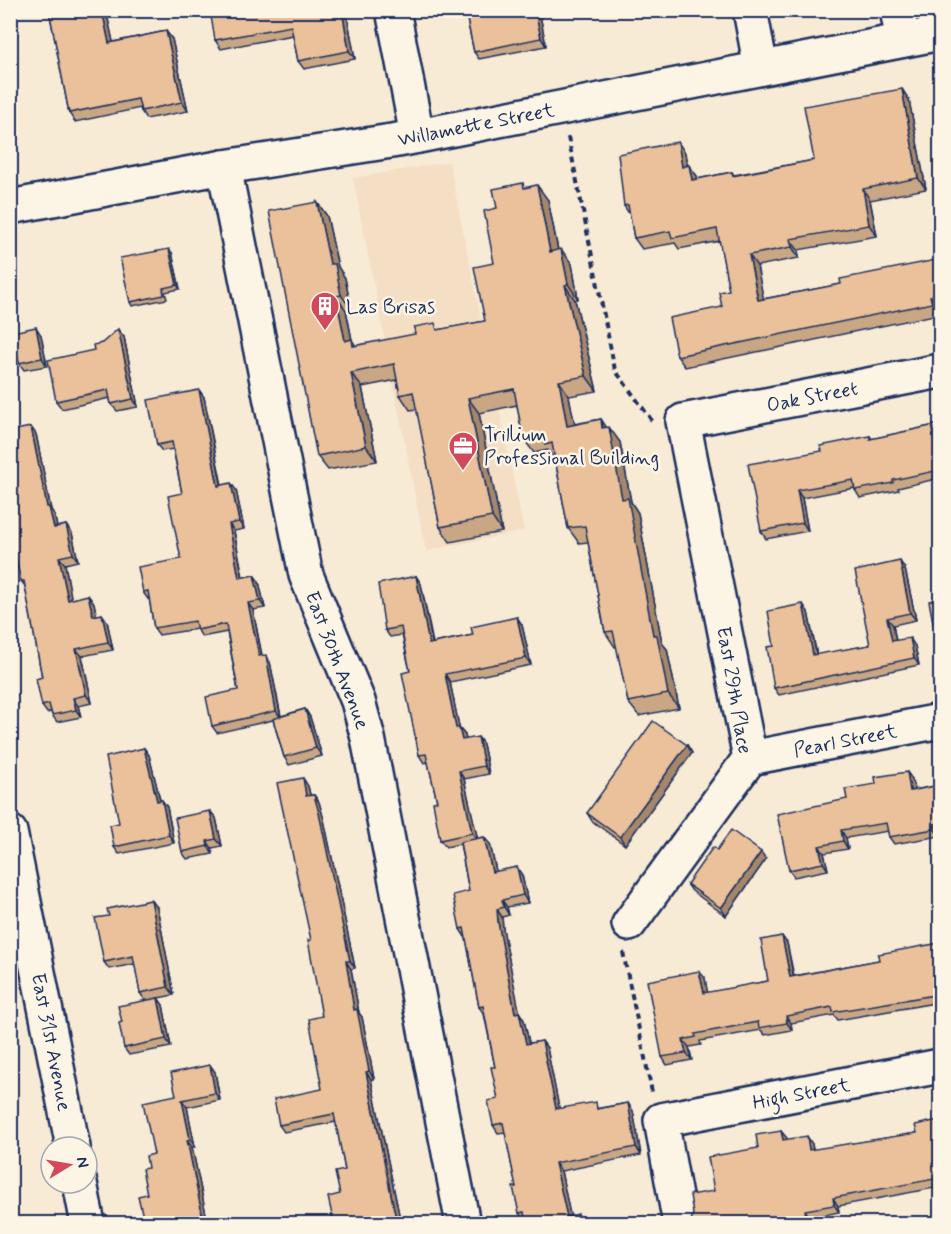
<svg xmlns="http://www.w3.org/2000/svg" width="951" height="1234" viewBox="0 0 951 1234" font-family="Mynerve,sans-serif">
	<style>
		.built { fill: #f4dec4 }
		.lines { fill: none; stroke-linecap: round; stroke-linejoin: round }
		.minor-casing { stroke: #1b2f5e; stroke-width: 38 }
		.major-casing { stroke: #1b2f5e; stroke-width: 38 }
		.path { stroke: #1b2f5e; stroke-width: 4; stroke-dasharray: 6 4.5; stroke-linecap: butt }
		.minor { stroke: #fcf5e5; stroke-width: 33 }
		.major { stroke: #fcf5e5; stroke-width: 33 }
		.wall { fill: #c9a684; stroke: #1b2f5e; stroke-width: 1.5 }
		.shaded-wall { fill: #a4876c; stroke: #1b2f5e; stroke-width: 1.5 }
		.building { fill: #eac19a; stroke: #1b2f5e; stroke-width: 1.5 }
		.labels { text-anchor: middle; stroke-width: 5; stroke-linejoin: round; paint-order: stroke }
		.street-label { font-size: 20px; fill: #1b2f5e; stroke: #fcf5e5 }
		.poi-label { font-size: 20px; fill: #1b2f5e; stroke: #fcf5e5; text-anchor: start }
	</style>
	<rect width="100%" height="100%" fill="#f8ebd6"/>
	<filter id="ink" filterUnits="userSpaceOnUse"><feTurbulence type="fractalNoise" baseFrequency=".0167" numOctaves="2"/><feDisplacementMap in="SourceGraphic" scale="12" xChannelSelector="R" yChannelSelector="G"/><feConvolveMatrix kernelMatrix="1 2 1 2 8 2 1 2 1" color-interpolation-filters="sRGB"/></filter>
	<g filter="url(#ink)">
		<path class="built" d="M 449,162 L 524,531 L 426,551 L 353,178 Z"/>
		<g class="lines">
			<g class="minor-casing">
				<g id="minor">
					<path d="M 393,10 L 417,136"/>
					<path d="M 750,10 L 761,68"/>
					<path d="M 897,10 L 903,40"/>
					<path d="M 224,167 L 306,575 L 358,701 L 368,738 L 463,1224"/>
					<path d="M 750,758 L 940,721"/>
					<path d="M 10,832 L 73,1147"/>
					<path d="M 629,924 L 750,758 L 683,421 L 940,371"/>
					<path d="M 80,1183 L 88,1224"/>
					<path d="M 680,1224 L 661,1120 L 940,1066"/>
				</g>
			</g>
			<g class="major-casing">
				<path id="major" d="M 10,207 L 224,167 L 398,140 L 940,33"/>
			</g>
			<g class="path">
				<path d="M 568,137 L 615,370 L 653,422"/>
				<path d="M 623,952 L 652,1092"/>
			</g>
			<use href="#minor" class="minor"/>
			<use href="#major" class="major"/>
		</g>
		<g class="wall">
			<path d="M 49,10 L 106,10 L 113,42 L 166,31 L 172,39 L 188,111 L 146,119 L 141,111 L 140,108 L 75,122 L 69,113 Z"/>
			<path d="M 346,10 L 355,59 L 304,69 L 298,61 L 293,35 L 221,49 L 215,40 Z"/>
			<path d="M 465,10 L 539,10 L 546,46 L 479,59 L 474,52 Z"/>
			<path d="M 902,89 L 909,100 L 926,189 L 870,200 L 877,236 L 798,250 L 799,258 L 757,266 L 763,299 L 841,284 L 936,260 L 940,253 L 940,306 L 938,307 L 939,314 L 685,367 L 677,356 L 722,307 L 729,290 L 720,241 L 679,249 L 675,243 L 642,249 L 634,238 L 630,215 L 624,206 L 685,153 L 688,166 L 697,176 L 697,179 L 732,172 L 734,175 L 814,160 Z"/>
			<path d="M 526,187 L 548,200 L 558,250 L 572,264 L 578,299 L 575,300 L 597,391 L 569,396 L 574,424 L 601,419 L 606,428 L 620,442 L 631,502 L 638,513 L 662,643 L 667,649 L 679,708 L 639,716 L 628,702 L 617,647 L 615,647 L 605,632 L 588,542 L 579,543 L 568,528 L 555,459 L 548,450 L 534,453 L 523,438 L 517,405 L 479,413 L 502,532 L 450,542 L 440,527 L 417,409 L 410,410 L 400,395 L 397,380 L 362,387 L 377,461 L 328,470 L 317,456 L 317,202 L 327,216 L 338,267 L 345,278 L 351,309 L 346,310 L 352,340 L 356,346 L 485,321 L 494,263 L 497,208 Z"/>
			<path d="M 172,253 L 180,289 L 165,292 L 167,299 L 132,306 L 130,302 Z"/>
			<path d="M 10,310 L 15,331 L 41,335 L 47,366 L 24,370 L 19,363 L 17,354 L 10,355 Z"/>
			<path d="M 124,337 L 138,407 L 117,411 L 111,404 L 110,398 L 62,409 L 56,401 L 94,350 L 102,343 Z"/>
			<path d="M 199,390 L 204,397 L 222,485 L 236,490 L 244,529 L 234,531 L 243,577 L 254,575 L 259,582 L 265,608 L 253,610 L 262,655 L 270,662 L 281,716 L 305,709 L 310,717 L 322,756 L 289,765 L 284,757 L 273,720 L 217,733 L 212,726 L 238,690 L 227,632 L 202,637 L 197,629 L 159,635 L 154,628 L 149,598 L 148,599 L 143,592 L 181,559 L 182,493 L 173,449 L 162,451 L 157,445 Z"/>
			<path d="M 940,424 L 940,478 L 898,488 L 899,490 L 860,498 L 855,490 L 854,488 L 802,498 L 808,531 L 766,539 L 761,531 L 822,451 L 870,436 L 872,439 Z"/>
			<path d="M 36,434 L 51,510 L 54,514 L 57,527 L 66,525 L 72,533 L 78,561 L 65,564 L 71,599 L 94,603 L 96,615 L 107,621 L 113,650 L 82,656 L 92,703 L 78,706 L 81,717 L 57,722 L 52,715 L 51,712 L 47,713 L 42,706 L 42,677 L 25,586 L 21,581 Z"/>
			<path d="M 905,569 L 916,620 L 893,625 L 896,641 L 915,646 L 919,665 L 779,695 L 774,688 L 774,646 L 808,612 L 817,655 L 870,645 Z"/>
			<path d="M 416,576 L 421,584 L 433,643 L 473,635 L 517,617 L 522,625 L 531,665 L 450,682 L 459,728 L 465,735 L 466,740 L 478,737 L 483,744 L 489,774 L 464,779 L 477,838 L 490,844 L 496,871 L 522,875 L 528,903 L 507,907 L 509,915 L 502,917 L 503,929 L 519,1012 L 524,1020 L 529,1043 L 542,1041 L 547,1048 L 559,1109 L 600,1108 L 628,1103 L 633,1111 L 641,1155 L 561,1171 L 570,1216 L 584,1222 L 524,1221 L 519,1213 L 516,1187 L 505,1132 L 498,1133 L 493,1125 L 498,1099 L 495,1067 L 484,1014 L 479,1007 L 466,937 L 465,937 L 460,929 L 469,891 L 460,844 L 446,847 L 440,840 L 437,801 L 428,762 L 424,763 L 419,755 L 410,671 L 402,635 L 390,637 L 385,630 Z"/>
			<path d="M 687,745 L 692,753 L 625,845 L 592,821 L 587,813 Z"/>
			<path d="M 144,748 L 149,755 L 160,800 L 167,807 L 174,843 L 119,854 L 114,847 L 119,823 Z"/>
			<path d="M 912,779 L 914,790 L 940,785 L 940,831 L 939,832 L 940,836 L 894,844 L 889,837 L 888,831 L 846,838 L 848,849 L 824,853 L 828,870 L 794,877 L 789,870 L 847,799 L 876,784 Z"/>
			<path d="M 308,786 L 310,795 L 314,795 L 319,802 L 324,820 L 355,968 L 351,969 L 359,1013 L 362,1017 L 374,1079 L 371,1079 L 401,1224 L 334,1224 L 345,1170 L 336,1122 L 284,1132 L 279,1125 L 322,1089 L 322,1016 L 311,940 Z"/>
			<path d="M 210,811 L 216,818 L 222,846 L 212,848 L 213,854 L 187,859 L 182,852 Z"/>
			<path d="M 717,850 L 766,859 L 726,916 L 692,891 L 687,884 Z"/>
			<path d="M 151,900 L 157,907 L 174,995 L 158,998 L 163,1005 L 171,1047 L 129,1055 L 124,1048 L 122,1022 L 145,1000 L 140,993 L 135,964 L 109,969 L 104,962 Z"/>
			<path d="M 787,943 L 794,976 L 879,960 L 940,943 L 940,1002 L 838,1020 L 834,1015 L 791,1023 L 792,1030 L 765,1035 L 761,1030 L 700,1041 L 701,1045 L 689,1047 L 692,1060 L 667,1065 L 662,1057 L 705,978 L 707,993 L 768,981 Z"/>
			<path d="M 210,1065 L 215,1072 L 220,1100 L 187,1107 L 195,1147 L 192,1147 L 208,1224 L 147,1224 L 143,1217 L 147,1194 L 148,1168 L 176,1095 Z"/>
			<path d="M 939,1120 L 940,1122 L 940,1187 L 838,1206 L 839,1212 L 810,1218 L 811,1223 L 808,1224 L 690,1224 L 714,1191 L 758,1148 L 781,1131 L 787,1140 L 812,1144 L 813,1150 L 917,1133 Z"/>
		</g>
		<g class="shaded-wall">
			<path d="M 102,10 L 106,10 L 115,51 L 109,43 Z"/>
			<path d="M 342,10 L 346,10 L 355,59 L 349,51 Z"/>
			<path d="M 535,10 L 539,10 L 546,46 L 541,38 Z"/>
			<path d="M 166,31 L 172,39 L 188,111 L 182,102 Z"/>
			<path d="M 902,89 L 909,100 L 926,189 L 918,178 Z"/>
			<path d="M 678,142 L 685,153 L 690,178 L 682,167 Z"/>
			<path d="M 689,165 L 697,176 L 700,191 L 692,180 Z"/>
			<path d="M 537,185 L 548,200 L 561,266 L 550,252 Z"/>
			<path d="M 863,189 L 870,200 L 877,236 L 869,225 Z"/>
			<path d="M 317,202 L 327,216 L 338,267 L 345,278 L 351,309 L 341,295 L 330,264 Z"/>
			<path d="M 790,239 L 798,250 L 799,258 L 792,247 Z"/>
			<path d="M 169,249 L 172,253 L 180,289 L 177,285 Z"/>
			<path d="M 561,249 L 572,264 L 578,299 L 568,284 Z"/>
			<path d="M 749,255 L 757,266 L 766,311 L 758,300 Z"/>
			<path d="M 565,285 L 575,300 L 597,391 L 586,376 Z"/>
			<path d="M 336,296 L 346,310 L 355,356 L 345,341 Z"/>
			<path d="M 930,296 L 938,307 L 939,314 L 932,303 Z"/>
			<path d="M 10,310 L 19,353 L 14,346 L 10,328 Z"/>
			<path d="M 36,327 L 41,335 L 47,366 L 42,358 Z"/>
			<path d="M 118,329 L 124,337 L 138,407 L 133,399 Z"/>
			<path d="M 351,373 L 362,387 L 377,461 L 366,446 Z"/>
			<path d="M 559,381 L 569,396 L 578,440 L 567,426 Z"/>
			<path d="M 199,390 L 204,397 L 223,493 L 218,486 Z"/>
			<path d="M 468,398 L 479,413 L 502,532 L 492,517 Z"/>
			<path d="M 601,419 L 611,434 L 609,427 L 620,442 L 631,502 L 638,513 L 662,643 L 667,649 L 679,708 L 668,694 L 653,635 L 622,499 Z"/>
			<path d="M 31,427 L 36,434 L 51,510 L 54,514 L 59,536 L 54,528 L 47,507 Z"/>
			<path d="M 231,483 L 236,490 L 244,529 L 239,522 Z"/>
			<path d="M 797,490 L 802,498 L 808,531 L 803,523 Z"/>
			<path d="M 229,524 L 234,531 L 244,585 L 239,578 Z"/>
			<path d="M 66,525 L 72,533 L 78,561 L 73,554 Z"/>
			<path d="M 59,557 L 65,564 L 73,607 L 68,600 Z"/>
			<path d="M 900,561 L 905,569 L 916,620 L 910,613 Z"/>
			<path d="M 254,575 L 259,582 L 265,608 L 260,601 Z"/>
			<path d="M 416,576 L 421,584 L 434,652 L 429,644 Z"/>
			<path d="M 88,595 L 94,603 L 98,623 L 93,616 Z"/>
			<path d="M 248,603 L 253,610 L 263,663 L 259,656 Z"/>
			<path d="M 803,604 L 808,612 L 818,663 L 813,655 Z"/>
			<path d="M 102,614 L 107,621 L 113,650 L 108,642 Z"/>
			<path d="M 517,617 L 522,625 L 531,665 L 526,658 Z"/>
			<path d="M 887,618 L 893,625 L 897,649 L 892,641 Z"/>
			<path d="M 910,638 L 915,646 L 919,665 L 914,658 Z"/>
			<path d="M 76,649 L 82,656 L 92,703 L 86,695 Z"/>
			<path d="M 266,655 L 270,662 L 281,718 L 276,711 Z"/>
			<path d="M 445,674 L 450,682 L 461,736 L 456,728 Z"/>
			<path d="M 73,698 L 78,706 L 81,717 L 76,710 Z"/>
			<path d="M 305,709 L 310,717 L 322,756 L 316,748 Z"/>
			<path d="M 459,728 L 465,735 L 467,748 L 462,740 Z"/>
			<path d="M 478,737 L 483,744 L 489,774 L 484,766 Z"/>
			<path d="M 687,745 L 692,753 L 625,845 L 620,837 Z"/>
			<path d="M 144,748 L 149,755 L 162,808 L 157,801 Z"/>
			<path d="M 459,771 L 464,779 L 478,840 L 472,833 Z"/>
			<path d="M 907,772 L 912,779 L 916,798 L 910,791 Z"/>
			<path d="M 303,778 L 308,786 L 312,803 L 306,796 Z"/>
			<path d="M 314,795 L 319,802 L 324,820 L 355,968 L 350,961 Z"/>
			<path d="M 162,800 L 167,807 L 174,843 L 169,835 Z"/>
			<path d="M 210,811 L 216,818 L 222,846 L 216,839 Z"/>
			<path d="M 934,824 L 939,832 L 940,836 L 934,829 Z"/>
			<path d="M 841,830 L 846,838 L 848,849 L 843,841 Z"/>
			<path d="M 484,837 L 490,844 L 498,880 L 492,872 Z"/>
			<path d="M 207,841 L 212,848 L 213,854 L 208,846 Z"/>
			<path d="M 819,846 L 824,853 L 828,870 L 823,863 Z"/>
			<path d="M 761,852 L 766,859 L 726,916 L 721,908 Z"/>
			<path d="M 517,867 L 522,875 L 528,903 L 523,895 Z"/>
			<path d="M 151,900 L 157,907 L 174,995 L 168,987 Z"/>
			<path d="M 502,900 L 507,907 L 509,915 L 504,907 Z"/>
			<path d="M 497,909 L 502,917 L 503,929 L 521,1020 L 515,1013 L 498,922 Z"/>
			<path d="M 782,936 L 787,943 L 795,985 L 790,977 Z"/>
			<path d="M 346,961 L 351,969 L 359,1013 L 362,1017 L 374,1079 L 369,1071 L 354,1010 Z"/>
			<path d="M 699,971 L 705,978 L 709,1001 L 704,993 Z"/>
			<path d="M 158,998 L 163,1005 L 171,1047 L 166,1039 Z"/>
			<path d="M 519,1012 L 524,1020 L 531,1051 L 526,1044 Z"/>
			<path d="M 786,1016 L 791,1023 L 792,1030 L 787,1023 Z"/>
			<path d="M 683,1040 L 689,1047 L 692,1060 L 686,1053 Z"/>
			<path d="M 542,1041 L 547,1048 L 561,1117 L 556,1109 Z"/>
			<path d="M 210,1065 L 215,1072 L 220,1100 L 215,1093 Z"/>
			<path d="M 366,1072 L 371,1079 L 401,1224 L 397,1224 Z"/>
			<path d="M 182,1100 L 187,1107 L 195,1147 L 190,1139 Z"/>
			<path d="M 628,1103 L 633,1111 L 641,1155 L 636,1147 Z"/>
			<path d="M 781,1131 L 787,1138 L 788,1148 L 783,1140 Z"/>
			<path d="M 807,1136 L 812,1144 L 814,1158 L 809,1150 Z"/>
			<path d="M 187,1140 L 192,1147 L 208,1224 L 204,1224 Z"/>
			<path d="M 555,1163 L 561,1171 L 572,1224 L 567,1217 Z"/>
			<path d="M 833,1198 L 838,1206 L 839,1212 L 834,1205 Z"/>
			<path d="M 10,1210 L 13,1224 L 10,1224 Z"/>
			<path d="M 805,1210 L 810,1218 L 811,1223 L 806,1216 Z"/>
			<path d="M 578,1214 L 584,1222 L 584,1224 L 580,1224 Z"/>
		</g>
		<g class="building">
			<path d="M 49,10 L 102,10 L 109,43 L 166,31 L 182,102 L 141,111 L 138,99 L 69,113 Z"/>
			<path d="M 210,10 L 342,10 L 349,51 L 298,61 L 291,26 L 215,40 Z"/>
			<path d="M 465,10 L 535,10 L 541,38 L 474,52 Z"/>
			<path d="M 902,89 L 918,178 L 863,189 L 869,225 L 790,239 L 792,247 L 749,255 L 758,300 L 841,284 L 840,279 L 936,260 L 935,254 L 940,253 L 940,294 L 930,296 L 932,303 L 677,356 L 669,318 L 722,307 L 719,292 L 729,290 L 717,229 L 672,238 L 670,231 L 634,238 L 628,205 L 624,206 L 618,154 L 678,142 L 682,167 L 689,165 L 692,180 L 732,172 L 733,176 L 814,160 L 804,106 Z"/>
			<path d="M 523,183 L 524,188 L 537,185 L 550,252 L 561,249 L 568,284 L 565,285 L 586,376 L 559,381 L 567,426 L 601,419 L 602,428 L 609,427 L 622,499 L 628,498 L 653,635 L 657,635 L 668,694 L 628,702 L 613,631 L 605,632 L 585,526 L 568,528 L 552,443 L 545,445 L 543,434 L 523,438 L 514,389 L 468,398 L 492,517 L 440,527 L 413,392 L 400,395 L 394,364 L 351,373 L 366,446 L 317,456 L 269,211 L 317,202 L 330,264 L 335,264 L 341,295 L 336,296 L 345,341 L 352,339 L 353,346 L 415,334 L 414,327 L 435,323 L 437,330 L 485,321 L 474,267 L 494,263 L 484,211 L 497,208 L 493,189 Z"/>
			<path d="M 169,249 L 177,285 L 163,288 L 164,295 L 130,302 L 120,258 Z"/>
			<path d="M 36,327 L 42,358 L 19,363 L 13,332 Z"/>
			<path d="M 10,328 L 14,346 L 10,346 Z"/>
			<path d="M 118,329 L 133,399 L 111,404 L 108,390 L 56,401 L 48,360 L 94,350 L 93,345 L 102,343 Z"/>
			<path d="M 199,390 L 218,486 L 231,483 L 239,522 L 229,524 L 239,578 L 254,575 L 260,601 L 248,603 L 259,656 L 266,655 L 276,711 L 212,726 L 206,697 L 238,690 L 226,624 L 197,630 L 195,621 L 154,628 L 148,591 L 143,592 L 138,567 L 181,559 L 168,496 L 182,493 L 172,442 L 157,445 L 148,400 Z"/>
			<path d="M 940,424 L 940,470 L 893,480 L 893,483 L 855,490 L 853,480 L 797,490 L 803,523 L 761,531 L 748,464 L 822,451 L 820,446 L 870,436 L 870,439 Z"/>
			<path d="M 31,427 L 47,507 L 49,507 L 54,528 L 66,525 L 73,554 L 59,557 L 68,600 L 88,595 L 93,616 L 102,614 L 108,642 L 76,649 L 86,695 L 73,698 L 76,710 L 52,715 L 49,704 L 42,706 L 36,679 L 42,677 L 24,581 L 21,581 L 10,534 L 10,431 Z"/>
			<path d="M 900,561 L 910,613 L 887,618 L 892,641 L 910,638 L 914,658 L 774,688 L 767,647 L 774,646 L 768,611 L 803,604 L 813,655 L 870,645 L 855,571 Z"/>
			<path d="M 416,576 L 429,644 L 473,635 L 471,627 L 517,617 L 526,658 L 445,674 L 456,728 L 459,728 L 462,740 L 478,737 L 484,766 L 459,771 L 472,833 L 440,840 L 433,802 L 437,801 L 426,754 L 419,755 L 402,673 L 410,671 L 401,627 L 385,630 L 378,584 Z"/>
			<path d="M 940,598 L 940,644 L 937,644 L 929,601 Z"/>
			<path d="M 305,709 L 316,748 L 284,757 L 273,719 Z"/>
			<path d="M 653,721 L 687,745 L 620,837 L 587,813 Z"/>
			<path d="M 144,748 L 157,801 L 162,800 L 169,835 L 114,847 L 110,825 L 119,823 L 106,757 Z"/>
			<path d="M 907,772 L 910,791 L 940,785 L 940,823 L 934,824 L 934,829 L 889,837 L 886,823 L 841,830 L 843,841 L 819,846 L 823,863 L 789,870 L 777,814 L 847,799 L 845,789 L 876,784 L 875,777 Z"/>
			<path d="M 303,778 L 306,796 L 314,795 L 319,813 L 350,961 L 346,961 L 354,1010 L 357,1009 L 369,1071 L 366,1072 L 397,1224 L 355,1224 L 355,1221 L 344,1224 L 334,1224 L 328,1197 L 340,1194 L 335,1172 L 345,1170 L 334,1114 L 279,1125 L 274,1099 L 322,1089 L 309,1019 L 322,1016 L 308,940 L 311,940 L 277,783 Z"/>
			<path d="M 210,811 L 216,839 L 207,841 L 208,846 L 182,852 L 175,818 Z"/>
			<path d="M 731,830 L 761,852 L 721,908 L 687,884 L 713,847 L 717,850 Z"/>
			<path d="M 484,837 L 492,872 L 517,867 L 523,895 L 502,900 L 504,907 L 497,909 L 498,922 L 515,1013 L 519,1012 L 526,1044 L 542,1041 L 556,1109 L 596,1102 L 597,1109 L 628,1103 L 636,1147 L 555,1163 L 567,1217 L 578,1214 L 580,1224 L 526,1224 L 524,1212 L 519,1213 L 513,1187 L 516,1187 L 503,1123 L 493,1125 L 488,1101 L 498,1099 L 491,1067 L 495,1067 L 483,1006 L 479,1007 L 464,928 L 460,929 L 453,895 L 469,891 L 460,842 Z"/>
			<path d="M 151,900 L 168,987 L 140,993 L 133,956 L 104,962 L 95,918 L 109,916 L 107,909 Z"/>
			<path d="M 782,936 L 790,977 L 879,960 L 878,954 L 940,943 L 940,994 L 833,1012 L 832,1007 L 786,1016 L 787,1023 L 759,1028 L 758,1022 L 695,1034 L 696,1037 L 683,1040 L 686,1053 L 662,1057 L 647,981 L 699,971 L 704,993 L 768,981 L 761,940 Z"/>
			<path d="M 158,998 L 166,1039 L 124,1048 L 119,1023 L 122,1022 L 118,1006 Z"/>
			<path d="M 210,1065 L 215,1093 L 182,1100 L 190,1139 L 187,1140 L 204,1224 L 155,1224 L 154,1215 L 143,1217 L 138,1196 L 147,1194 L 142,1169 L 148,1168 L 146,1156 L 154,1154 L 143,1102 L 176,1095 L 171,1073 Z"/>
			<path d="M 939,1120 L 940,1126 L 940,1178 L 833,1198 L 834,1205 L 805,1210 L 806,1216 L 760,1224 L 690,1224 L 693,1214 L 690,1195 L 714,1191 L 708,1157 L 758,1148 L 756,1135 L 781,1131 L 783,1140 L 807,1136 L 809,1150 L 917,1133 L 915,1125 Z"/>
		</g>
	</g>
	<defs>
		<g id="building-pin" transform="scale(1.5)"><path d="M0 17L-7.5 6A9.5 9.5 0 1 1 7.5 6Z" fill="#d1495b" stroke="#fcf5e5"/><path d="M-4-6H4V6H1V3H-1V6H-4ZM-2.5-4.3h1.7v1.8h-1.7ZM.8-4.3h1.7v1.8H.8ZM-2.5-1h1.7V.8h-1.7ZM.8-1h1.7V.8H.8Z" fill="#fff"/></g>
		<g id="office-pin" transform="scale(1.5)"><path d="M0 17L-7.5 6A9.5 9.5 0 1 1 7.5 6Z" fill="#d1495b" stroke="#fcf5e5"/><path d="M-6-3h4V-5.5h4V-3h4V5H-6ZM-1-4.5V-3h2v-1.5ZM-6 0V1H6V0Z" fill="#fff"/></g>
	</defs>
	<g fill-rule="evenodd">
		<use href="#building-pin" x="325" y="306"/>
		<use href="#office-pin" x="463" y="446"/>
	</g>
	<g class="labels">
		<g class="street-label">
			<text transform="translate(476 124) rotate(-11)" y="7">Willamette Street</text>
			<text transform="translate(812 396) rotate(-11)" y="7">Oak Street</text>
			<text transform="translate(338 660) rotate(69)" y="7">East 30th Avenue</text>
			<text transform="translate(735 690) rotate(80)" y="7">East 29th Place</text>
			<text transform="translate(845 740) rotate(-11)" y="7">Pearl Street</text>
			<text transform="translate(52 1042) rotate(79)" y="7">East 31st Avenue</text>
			<text transform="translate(801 1093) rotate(-11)" y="7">High Street</text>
		</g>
		<g class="poi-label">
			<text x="346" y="313">Las Brisas</text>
			<text x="484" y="441">Trillium<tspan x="484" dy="23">Professional Building</tspan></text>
		</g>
	</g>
	<rect width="951" height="1234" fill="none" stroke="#fcf5e5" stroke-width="36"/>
	<rect x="18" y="18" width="915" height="1198" fill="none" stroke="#1b2f5e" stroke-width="2" filter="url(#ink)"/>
	<g transform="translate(69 1165) rotate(79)"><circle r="28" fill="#fcf5e5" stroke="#a2a6af" stroke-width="1.5"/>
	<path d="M0-4.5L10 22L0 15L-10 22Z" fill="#d1495b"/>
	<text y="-9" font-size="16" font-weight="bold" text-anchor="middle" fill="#1b2f5e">N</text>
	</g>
</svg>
